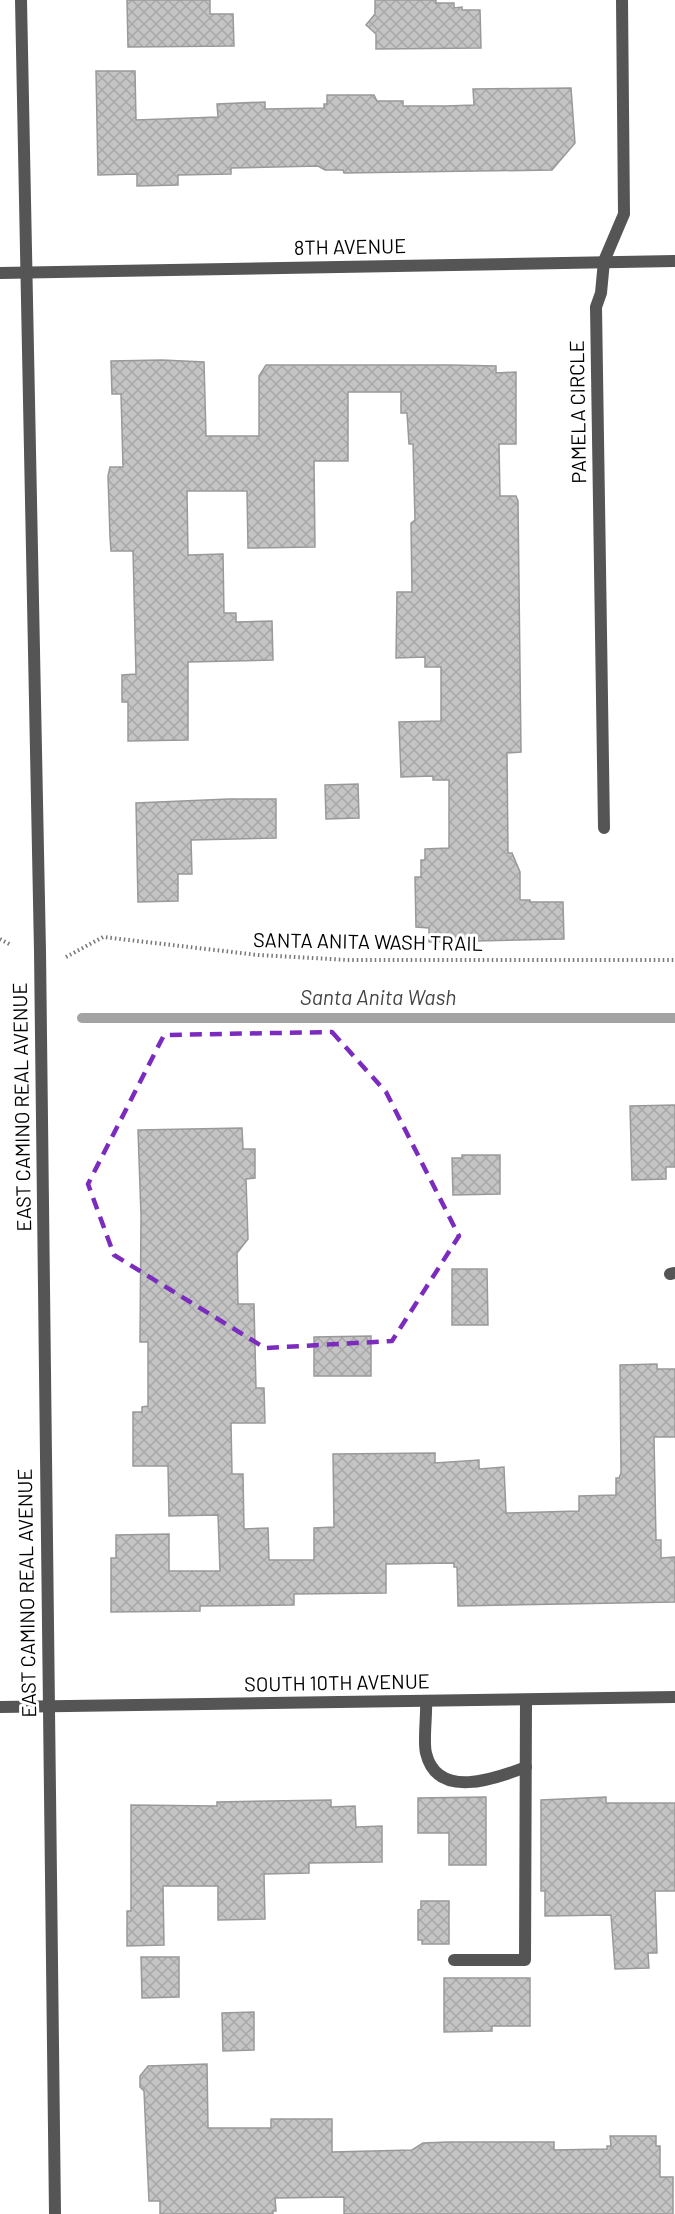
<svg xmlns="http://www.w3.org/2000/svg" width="675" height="2214" viewBox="0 0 675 2214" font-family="Barlow,sans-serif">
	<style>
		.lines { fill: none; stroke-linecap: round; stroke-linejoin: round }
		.stream { stroke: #a3a3a3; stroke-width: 10 }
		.building { fill: url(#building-cross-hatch); stroke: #999; stroke-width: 1.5 }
		.path { stroke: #777; stroke-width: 4; stroke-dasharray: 1.5 3; stroke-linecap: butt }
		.service { stroke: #555; stroke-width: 12 }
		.minor { stroke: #555; stroke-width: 12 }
		.tertiary { stroke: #555; stroke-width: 12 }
		.marked { fill: none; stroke: #7b2cbf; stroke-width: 4.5; stroke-dasharray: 12 8; stroke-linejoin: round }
		.labels { text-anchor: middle; stroke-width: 6; stroke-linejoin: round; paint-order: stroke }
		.street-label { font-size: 20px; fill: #000; stroke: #fff }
		.water-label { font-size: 21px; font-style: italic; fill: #444; stroke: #fff }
	</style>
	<defs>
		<pattern id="building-cross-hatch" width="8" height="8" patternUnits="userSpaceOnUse" patternTransform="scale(1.5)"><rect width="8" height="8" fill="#c4c4c4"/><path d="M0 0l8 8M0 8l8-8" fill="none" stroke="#a7a7a7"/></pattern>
	</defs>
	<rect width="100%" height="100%" fill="#fff"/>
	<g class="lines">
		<path class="stream" d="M 82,1018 L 675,1018"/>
	</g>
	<g class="building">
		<path d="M 127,0 L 210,0 L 210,14 L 233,14 L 234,46 L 128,47 Z"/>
		<path d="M 375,0 L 436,0 L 436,3 L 454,3 L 454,8 L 462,7 L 462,10 L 480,10 L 481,48 L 376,49 L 376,34 L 366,25 L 375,14 Z"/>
		<path d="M 96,71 L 135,71 L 136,120 L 218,117 L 217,104 L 265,102 L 265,109 L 324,108 L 324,104 L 327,104 L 327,95 L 374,95 L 377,101 L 403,101 L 403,106 L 446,106 L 474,105 L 473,89 L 571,88 L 575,143 L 552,170 L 344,173 L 343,170 L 325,170 L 318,166 L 231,168 L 231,174 L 178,175 L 178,185 L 137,186 L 137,174 L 98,175 Z"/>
		<path d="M 162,360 L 204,362 L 206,436 L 259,436 L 259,376 L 266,365 L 450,365 L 496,366 L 496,373 L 516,372 L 516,444 L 499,444 L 500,496 L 516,496 L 518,501 L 521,752 L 507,753 L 508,853 L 512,853 L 520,872 L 520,900 L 530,900 L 530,902 L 563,902 L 564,939 L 429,942 L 429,928 L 416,927 L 415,877 L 421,877 L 421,860 L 425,860 L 425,849 L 449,848 L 449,780 L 433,780 L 433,776 L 401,777 L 399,722 L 441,721 L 441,667 L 425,667 L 425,657 L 396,658 L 397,592 L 412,592 L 411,523 L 415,520 L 413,444 L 409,444 L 407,413 L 401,413 L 401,392 L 348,392 L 348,461 L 314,461 L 315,547 L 248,548 L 247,491 L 187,491 L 188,555 L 223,554 L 224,613 L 236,613 L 236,622 L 272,621 L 273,660 L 188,662 L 188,740 L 128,741 L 128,702 L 122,702 L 122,675 L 136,674 L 133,551 L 111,551 L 110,537 L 108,476 L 110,467 L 123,467 L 121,394 L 112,394 L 111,361 Z"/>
		<path d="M 358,784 L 359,818 L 326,819 L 325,785 Z"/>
		<path d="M 229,799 L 276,799 L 276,838 L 191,840 L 192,874 L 178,874 L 178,901 L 138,902 L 136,803 Z"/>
		<path d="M 675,1105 L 675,1167 L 666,1167 L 666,1179 L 632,1180 L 630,1106 Z"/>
		<path d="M 242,1128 L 243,1149 L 255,1149 L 255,1178 L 246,1179 L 248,1239 L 237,1253 L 238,1304 L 254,1304 L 256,1388 L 264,1388 L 265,1423 L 231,1423 L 232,1474 L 243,1474 L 244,1529 L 268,1528 L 269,1560 L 314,1560 L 314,1528 L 334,1527 L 333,1454 L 435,1453 L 435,1463 L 479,1460 L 479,1469 L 504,1467 L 506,1513 L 579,1511 L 579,1496 L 616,1495 L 616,1478 L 619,1478 L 621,1473 L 620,1365 L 657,1364 L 657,1369 L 675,1369 L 675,1437 L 654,1437 L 656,1540 L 661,1540 L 661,1558 L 675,1557 L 675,1602 L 458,1606 L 457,1567 L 454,1567 L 454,1563 L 386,1564 L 386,1593 L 294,1594 L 294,1605 L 200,1606 L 200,1611 L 111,1612 L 111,1558 L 116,1558 L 116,1535 L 169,1534 L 169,1571 L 220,1571 L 218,1515 L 169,1516 L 168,1466 L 133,1466 L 133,1412 L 142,1412 L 142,1407 L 148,1406 L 148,1342 L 140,1342 L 141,1215 L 138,1130 Z"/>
		<path d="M 462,1155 L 500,1155 L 500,1194 L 453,1195 L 452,1158 L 462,1158 Z"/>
		<path d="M 452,1269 L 487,1269 L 488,1325 L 452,1325 Z"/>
		<path d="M 371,1336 L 371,1376 L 314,1376 L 314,1337 Z"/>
		<path d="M 486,1797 L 486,1865 L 449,1865 L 449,1833 L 418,1833 L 418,1798 Z"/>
		<path d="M 606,1797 L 606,1803 L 675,1803 L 675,1891 L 655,1891 L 657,1953 L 648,1953 L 649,1968 L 615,1969 L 611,1915 L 545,1916 L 545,1891 L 541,1891 L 541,1800 Z"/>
		<path d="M 331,1800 L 331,1807 L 355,1806 L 356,1827 L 382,1826 L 382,1862 L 309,1863 L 309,1873 L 264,1874 L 265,1919 L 218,1920 L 218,1886 L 163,1886 L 164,1945 L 127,1946 L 127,1911 L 131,1911 L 131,1805 L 217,1806 L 217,1802 Z"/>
		<path d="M 421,1901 L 449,1901 L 449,1944 L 422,1944 L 422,1940 L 418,1940 L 418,1910 L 421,1909 Z"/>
		<path d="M 141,1957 L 179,1957 L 179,1997 L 142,1998 Z"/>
		<path d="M 444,1978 L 530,1978 L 530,2026 L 492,2026 L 492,2031 L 444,2032 Z"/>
		<path d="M 254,2012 L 254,2050 L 223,2051 L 222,2013 Z"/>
		<path d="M 207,2064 L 208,2128 L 271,2128 L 271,2119 L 332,2119 L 332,2152 L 412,2150 L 423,2143 L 448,2142 L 554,2142 L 554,2150 L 607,2149 L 607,2146 L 611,2146 L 610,2136 L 656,2136 L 656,2146 L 660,2146 L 660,2177 L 673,2177 L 673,2214 L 344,2214 L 344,2197 L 275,2198 L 276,2211 L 273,2211 L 273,2214 L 160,2214 L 160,2201 L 149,2201 L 144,2091 L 140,2087 L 140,2076 L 148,2066 Z"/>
	</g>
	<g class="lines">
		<g class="path">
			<path d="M 0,939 L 11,945"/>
			<path d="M 66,957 L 103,937 L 258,955 L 347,960 L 675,960"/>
		</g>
		<g class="service">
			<path d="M 426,1701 C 427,1714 423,1742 426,1753 C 437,1800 495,1779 526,1767"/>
			<path d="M 454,1960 L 525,1960 L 526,1700"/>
		</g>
		<g class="minor">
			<path d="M 0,273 L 675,261"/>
			<path d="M 604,828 L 596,307 L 601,293 L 604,261 L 624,214 L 622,0"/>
			<path d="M 670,1274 L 675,1273"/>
		</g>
		<g class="tertiary">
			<path d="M 21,0 L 40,951 L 55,2214"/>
			<path d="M 0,1707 L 675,1697"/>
		</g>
	</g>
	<path class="marked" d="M 332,1032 L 386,1092 L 459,1236 L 392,1341 L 265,1348 L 114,1255 L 88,1184 L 164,1035 Z"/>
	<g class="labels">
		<g class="street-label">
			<text transform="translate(350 247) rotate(-1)" y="7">8TH AVENUE</text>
			<text transform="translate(578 412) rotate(-91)" y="7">PAMELA CIRCLE</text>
			<text transform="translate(368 942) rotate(1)" y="7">SANTA ANITA WASH TRAIL</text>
			<text transform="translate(22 1107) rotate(-91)" y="7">EAST CAMINO REAL AVENUE</text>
			<text transform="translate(27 1593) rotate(-91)" y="7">EAST CAMINO REAL AVENUE</text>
			<text transform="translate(337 1683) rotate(-1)" y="7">SOUTH 10TH AVENUE</text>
		</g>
		<g class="water-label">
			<text x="378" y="1005">Santa Anita Wash</text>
		</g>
	</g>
</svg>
